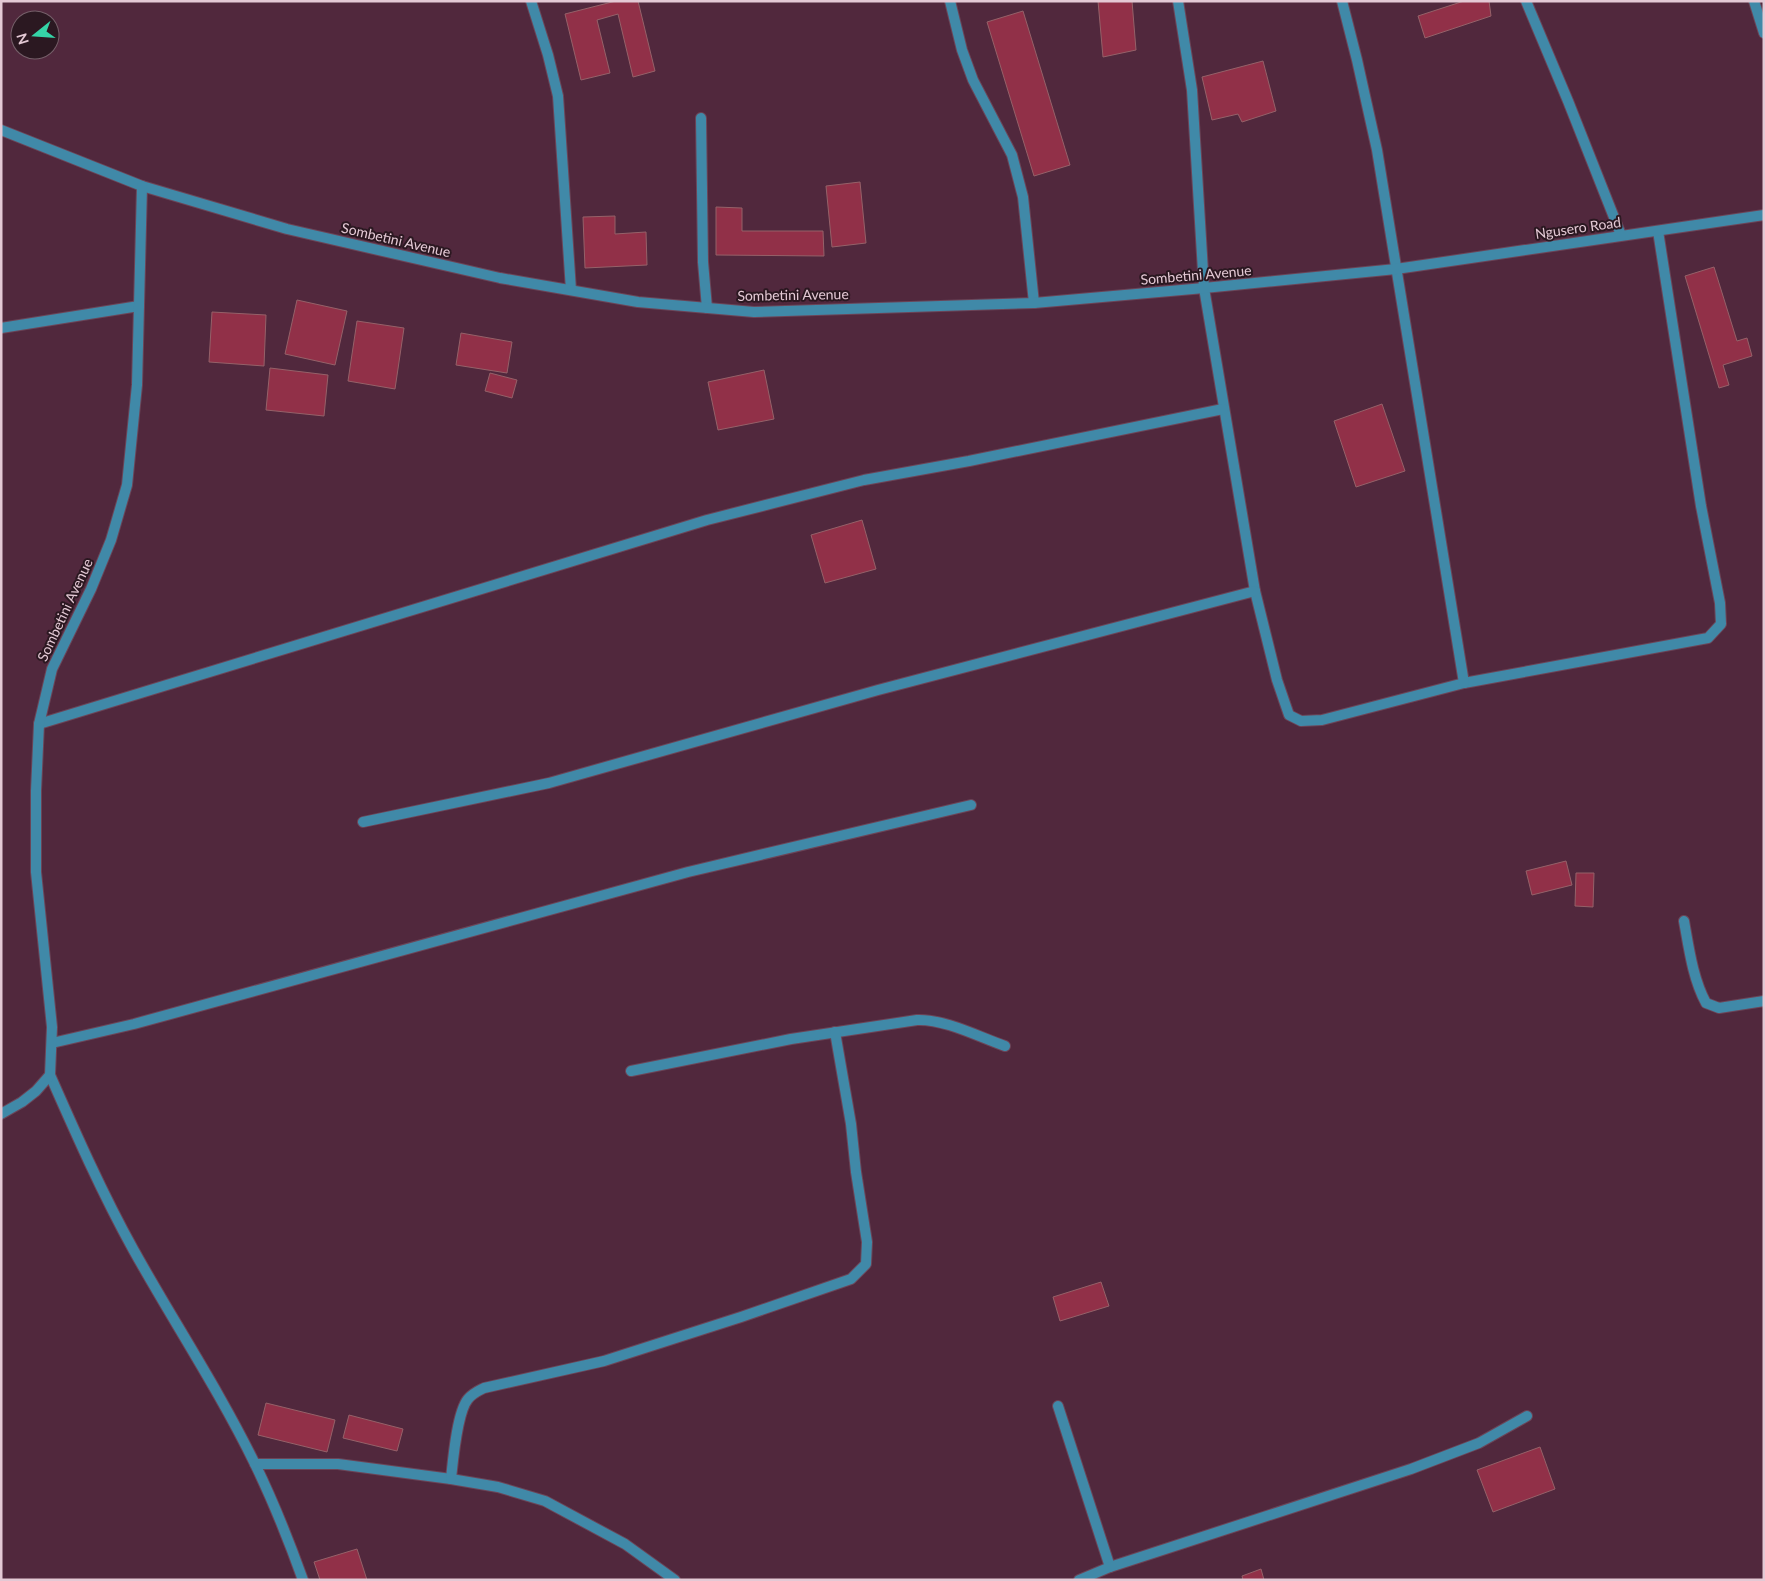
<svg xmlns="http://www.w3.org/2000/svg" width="1765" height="1581" viewBox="0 0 1765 1581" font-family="Lato,sans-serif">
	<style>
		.building { fill: #913048; stroke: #956169 }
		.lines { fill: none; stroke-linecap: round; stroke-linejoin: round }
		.minor-casing { stroke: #6b4558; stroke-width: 12 }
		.minor { stroke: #4089a8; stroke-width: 10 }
		.labels { text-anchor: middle; stroke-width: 4; stroke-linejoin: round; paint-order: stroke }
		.street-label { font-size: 14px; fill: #e4c9d5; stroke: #2b1821 }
	</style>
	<rect width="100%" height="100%" fill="#51283d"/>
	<g class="building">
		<path d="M 616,1 L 638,1 L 655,71 L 633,77 L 618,14 L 597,20 L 610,73 L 581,80 L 565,14 Z"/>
		<path d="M 1098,1 L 1132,1 L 1136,50 L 1103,57 Z"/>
		<path d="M 1464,1 L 1489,1 L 1491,16 L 1425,38 L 1418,16 Z"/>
		<path d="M 1023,11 L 1070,165 L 1034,176 L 987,22 Z"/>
		<path d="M 1263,61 L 1276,111 L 1242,122 L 1238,114 L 1212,120 L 1202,77 Z"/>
		<path d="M 860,182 L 866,243 L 832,247 L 826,186 Z"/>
		<path d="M 716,207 L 742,208 L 742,231 L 823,231 L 824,256 L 716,255 Z"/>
		<path d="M 615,216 L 615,234 L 646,232 L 647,265 L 585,268 L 583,217 Z"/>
		<path d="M 1714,267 L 1737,341 L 1747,338 L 1752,356 L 1723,365 L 1729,385 L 1719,388 L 1685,276 Z"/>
		<path d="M 297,300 L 347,311 L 335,365 L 285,354 Z"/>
		<path d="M 212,312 L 266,315 L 264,366 L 209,362 Z"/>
		<path d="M 357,321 L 404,328 L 395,389 L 348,381 Z"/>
		<path d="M 461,333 L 512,342 L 507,373 L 456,365 Z"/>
		<path d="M 270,368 L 328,375 L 324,416 L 266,410 Z"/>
		<path d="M 764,370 L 774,419 L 718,430 L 708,382 Z"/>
		<path d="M 490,373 L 517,380 L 512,398 L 485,391 Z"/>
		<path d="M 1382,404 L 1405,471 L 1356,487 L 1334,421 Z"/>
		<path d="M 862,520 L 876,569 L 825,583 L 811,535 Z"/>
		<path d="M 1566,861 L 1572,885 L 1532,895 L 1526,871 Z"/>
		<path d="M 1576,873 L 1594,873 L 1593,907 L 1575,906 Z"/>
		<path d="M 1101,1282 L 1109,1306 L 1060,1321 L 1053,1297 Z"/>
		<path d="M 266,1403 L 335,1420 L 327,1452 L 258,1435 Z"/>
		<path d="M 349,1415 L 403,1429 L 397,1451 L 343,1438 Z"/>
		<path d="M 1540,1447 L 1555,1489 L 1493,1512 L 1477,1470 Z"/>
		<path d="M 357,1549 L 367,1580 L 320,1580 L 314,1562 Z"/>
		<path d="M 1261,1569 L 1264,1580 L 1243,1580 L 1242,1576 Z"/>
	</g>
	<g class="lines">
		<g class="minor-casing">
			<g id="minor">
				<path d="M 531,1 L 548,55 L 558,96 L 571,290"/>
				<path d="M 950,1 L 962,50 L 973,80 L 1012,155 L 1023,197 L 1034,303"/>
				<path d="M 1178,1 L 1192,90 L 1204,288 L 1255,591 L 1277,680 L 1289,715 L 1301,721 L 1322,720 L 1464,683 L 1708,638 L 1721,624 L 1720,603 L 1701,506 L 1658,231"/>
				<path d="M 1342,1 L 1357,60 L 1377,150 L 1464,683"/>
				<path d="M 1526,1 L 1568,101 L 1621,235"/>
				<path d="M 1754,1 L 1764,33"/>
				<path d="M 701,118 L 703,262 L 707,308"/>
				<path d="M 1,130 L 142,186 L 287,229 L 500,278 L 638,302 L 754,312 L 1034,303 L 1204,288 L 1396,269 L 1764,215"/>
				<path d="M 1,328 L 139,306"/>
				<path d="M 39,724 L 707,520 L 864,480 L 969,461 L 1223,409"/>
				<path d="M 363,822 L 549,783 L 878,690 L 1255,591"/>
				<path d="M 1684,921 C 1689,949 1693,979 1706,1003 L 1719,1008 L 1764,1001"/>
				<path d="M 52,1043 L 134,1024 L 688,872 L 971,805"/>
				<path d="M 631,1071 L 791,1039 L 917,1020 C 945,1019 979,1037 1005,1046"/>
				<path d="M 50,1075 C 76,1134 102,1193 133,1249 C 173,1321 219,1390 255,1464 C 273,1501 289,1541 303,1580"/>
				<path d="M 1,1114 L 22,1102 L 36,1091 L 50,1075 L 52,1027 L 36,872 L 36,791 L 39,724 L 52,669 L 91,589 L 111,540 L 127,485 L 137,385 L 142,186"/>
				<path d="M 1058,1406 L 1110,1567"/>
				<path d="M 255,1464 L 338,1464 L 451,1479 L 498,1487 L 545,1501 L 625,1544 L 675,1580"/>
				<path d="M 451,1479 C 453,1460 457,1412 468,1399 C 473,1393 478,1391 484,1388 L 604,1361 L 741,1317 L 851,1279 L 866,1264 L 867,1242 L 856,1172 L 851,1124 L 835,1032"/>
				<path d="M 1079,1580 L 1110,1567 L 1411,1469 L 1479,1443 L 1527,1416"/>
			</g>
		</g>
		<use href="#minor" class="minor"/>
	</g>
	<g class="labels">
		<g class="street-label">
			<text transform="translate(1578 228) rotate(-8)" y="5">Ngusero Road</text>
			<text transform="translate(396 240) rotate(13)" y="5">Sombetini Avenue</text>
			<text transform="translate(1196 275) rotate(-5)" y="5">Sombetini Avenue</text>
			<text transform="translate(793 295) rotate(-1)" y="5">Sombetini Avenue</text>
			<text transform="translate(65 610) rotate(-65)" y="5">Sombetini Avenue</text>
		</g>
	</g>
	<rect width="1765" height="1581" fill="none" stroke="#e4c9d5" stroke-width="5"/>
	<g transform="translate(35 35) rotate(253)"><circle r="24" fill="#2b1821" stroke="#755f69"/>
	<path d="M0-4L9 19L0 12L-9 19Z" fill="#35d4a7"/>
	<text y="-8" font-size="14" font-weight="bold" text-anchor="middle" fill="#e4c9d5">N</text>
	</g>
</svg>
